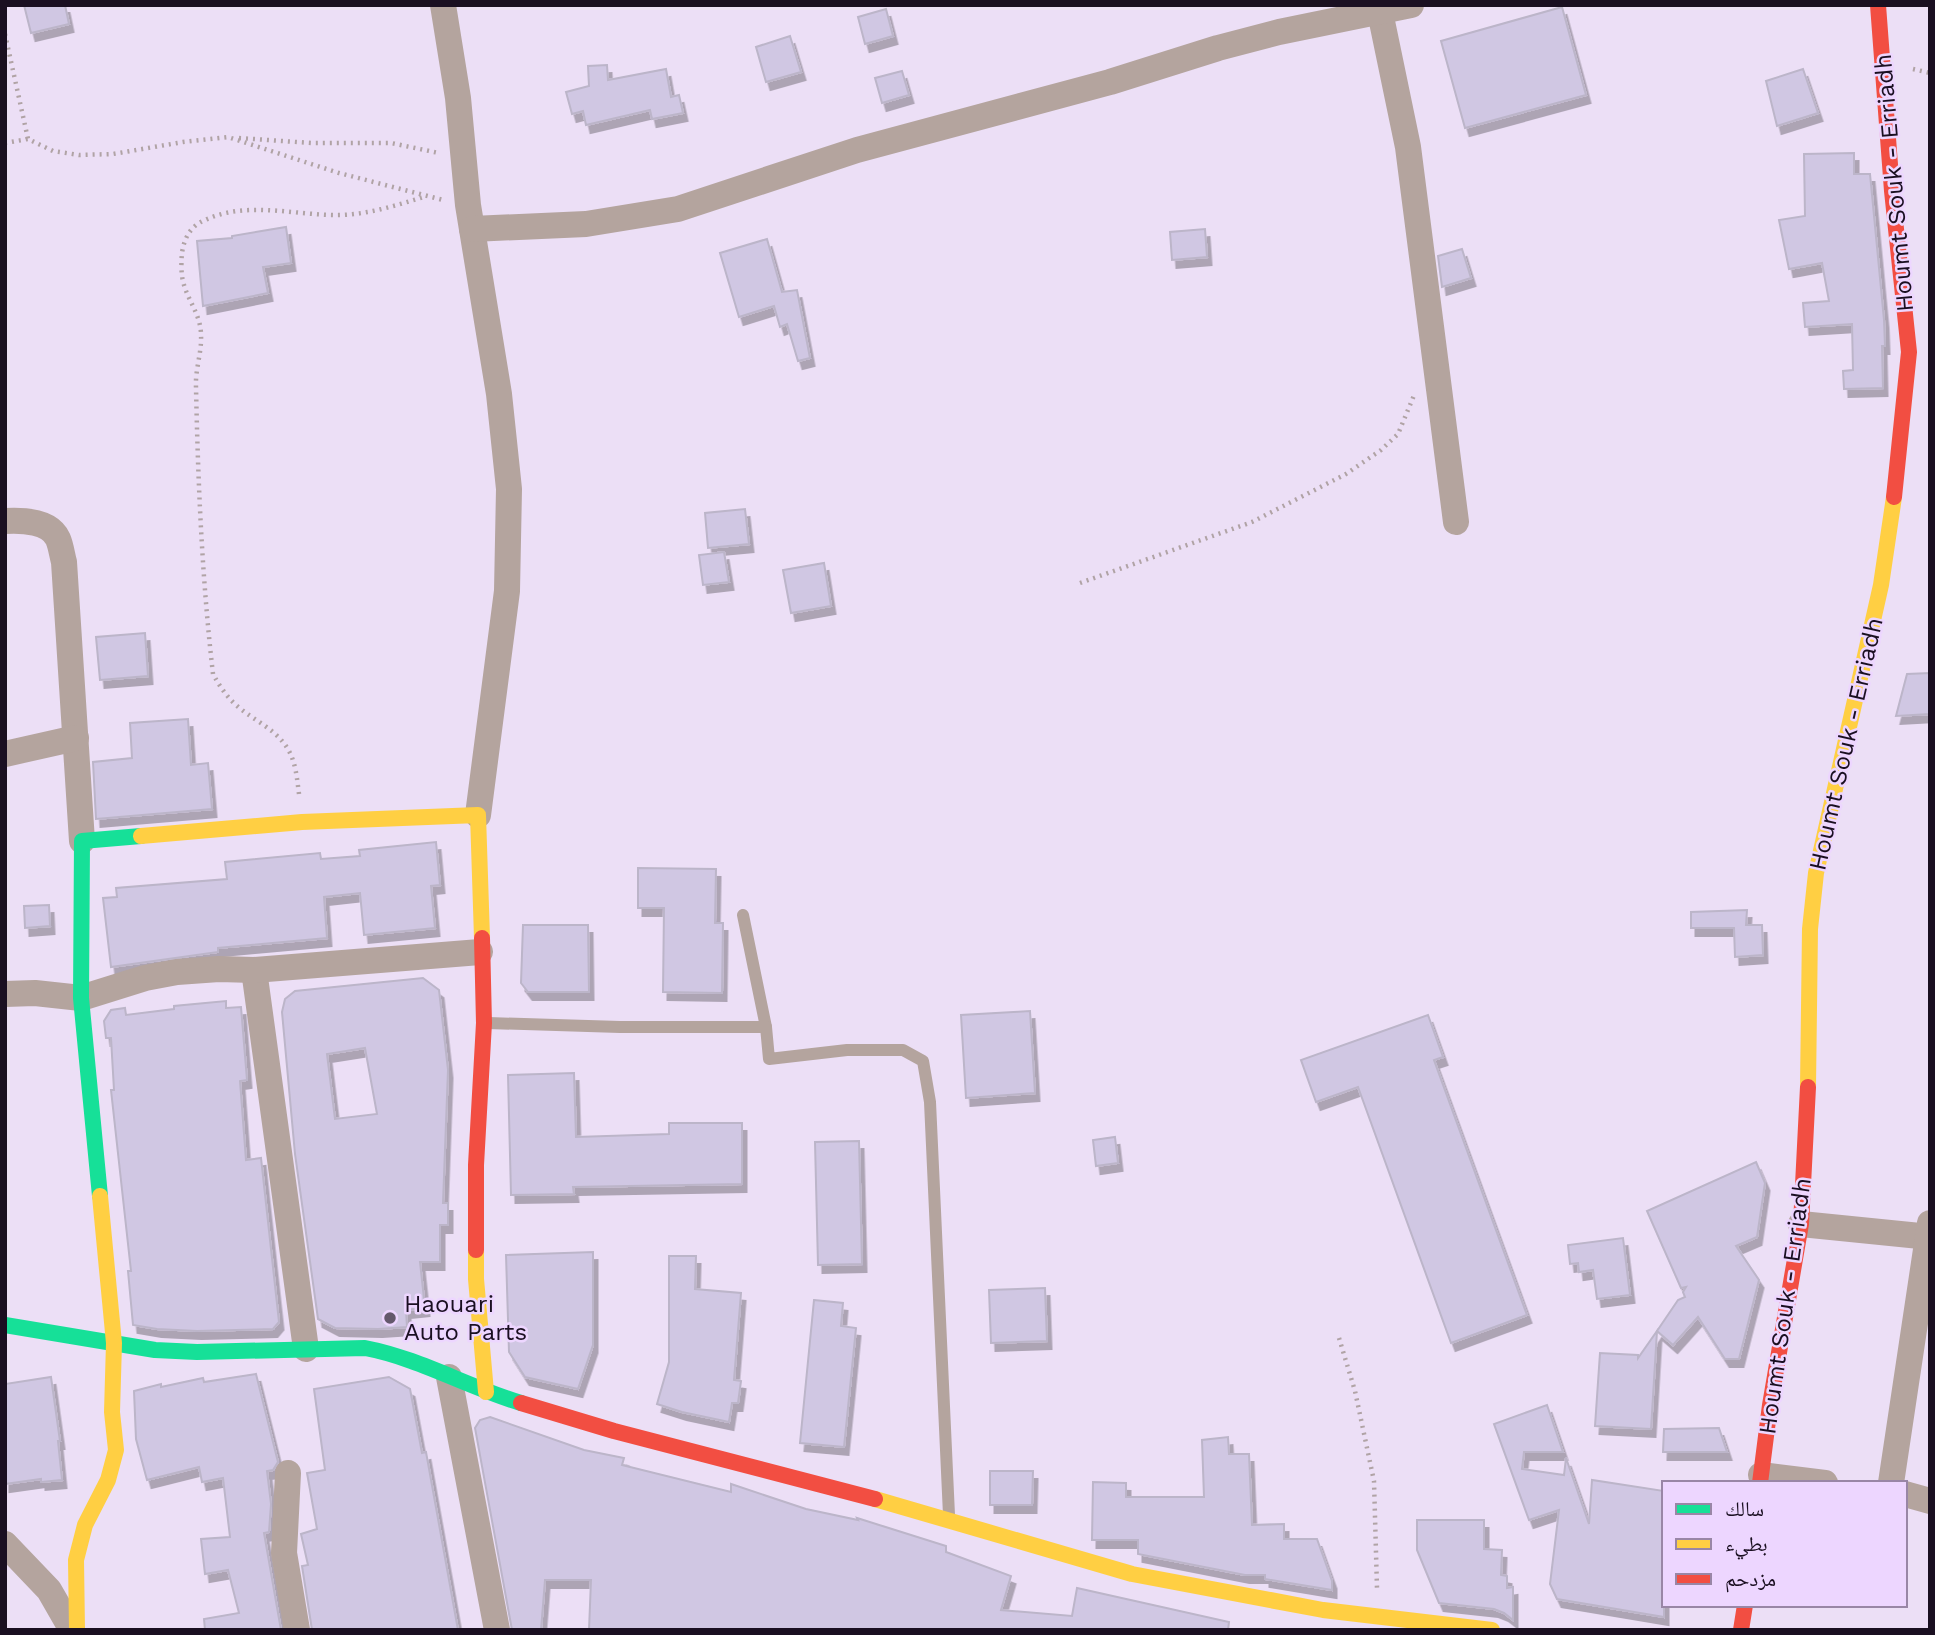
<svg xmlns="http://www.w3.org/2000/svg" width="1935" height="1635" viewBox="0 0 1935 1635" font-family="'Work Sans','Noto Naskh Arabic',sans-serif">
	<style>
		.building { fill: #d0c7e3; stroke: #bcb5c9; stroke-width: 2; fill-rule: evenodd; filter: url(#shadow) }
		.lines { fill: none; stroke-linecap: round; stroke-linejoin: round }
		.path { stroke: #b0a3a5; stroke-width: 4.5; stroke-dasharray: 2 5; stroke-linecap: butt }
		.lane { stroke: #b4a49e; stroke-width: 12 }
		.street { stroke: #b4a49e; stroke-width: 26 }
		.fast { stroke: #16e098; stroke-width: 16 }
		.slow { stroke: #ffcf43; stroke-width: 16 }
		.jam { stroke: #f24e42; stroke-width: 16 }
		.poi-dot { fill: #64586c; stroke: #edd6ff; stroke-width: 2.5 }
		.labels { text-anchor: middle; stroke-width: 5; stroke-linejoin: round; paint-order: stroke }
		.street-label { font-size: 24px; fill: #1a0f21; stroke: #edd6ff }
		.poi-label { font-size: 24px; fill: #1a0f21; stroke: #edd6ff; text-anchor: start }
	</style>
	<defs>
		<filter id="shadow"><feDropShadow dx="4.5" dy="8" stdDeviation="0" flood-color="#0004"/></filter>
	</defs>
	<rect width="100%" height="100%" fill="#ecdff6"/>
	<g class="building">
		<path d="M 24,5 L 65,5 L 69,24 L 31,33 Z"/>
		<path d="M 1562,7 L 1586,95 L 1465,128 L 1441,41 Z"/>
		<path d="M 886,9 L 893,36 L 865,44 L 858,17 Z"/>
		<path d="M 790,36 L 801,72 L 766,82 L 756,47 Z"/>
		<path d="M 607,65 L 608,80 L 666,69 L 671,97 L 679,95 L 683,113 L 652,119 L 650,110 L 586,125 L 583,111 L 572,114 L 566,92 L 589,86 L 588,66 Z"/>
		<path d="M 1803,69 L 1818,113 L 1777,126 L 1766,81 Z"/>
		<path d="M 902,71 L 909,95 L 882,103 L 875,78 Z"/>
		<path d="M 1854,153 L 1854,174 L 1870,174 L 1884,320 L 1885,346 L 1882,346 L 1883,388 L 1844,389 L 1843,371 L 1853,370 L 1852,324 L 1805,327 L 1803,303 L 1829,301 L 1822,263 L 1789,269 L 1779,220 L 1805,216 L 1804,154 Z"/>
		<path d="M 286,227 L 291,263 L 263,267 L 268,293 L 203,306 L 197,241 L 232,238 L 232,236 Z"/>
		<path d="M 1205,229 L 1207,257 L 1172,260 L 1170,232 Z"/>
		<path d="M 767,239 L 782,292 L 797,290 L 810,358 L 798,361 L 787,324 L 780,327 L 774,306 L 739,317 L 720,253 Z"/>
		<path d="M 1462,249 L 1471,278 L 1442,287 L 1438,256 Z"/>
		<path d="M 745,509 L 749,544 L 708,548 L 705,513 Z"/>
		<path d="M 724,552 L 729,582 L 703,585 L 699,555 Z"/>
		<path d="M 824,563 L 831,606 L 791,613 L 783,570 Z"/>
		<path d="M 145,633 L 148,676 L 100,680 L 96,637 Z"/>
		<path d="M 1930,673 L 1930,714 L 1896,716 L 1907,674 Z"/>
		<path d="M 188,719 L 191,765 L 208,763 L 212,809 L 96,819 L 93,762 L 132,758 L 130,723 Z"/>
		<path d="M 436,842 L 440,885 L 431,886 L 435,928 L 364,935 L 360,893 L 324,897 L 327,938 L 218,948 L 218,952 L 111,967 L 103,898 L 117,897 L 116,888 L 227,879 L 225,862 L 320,853 L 321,859 L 360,856 L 359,850 Z"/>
		<path d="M 638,868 L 716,869 L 715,923 L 723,923 L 722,993 L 663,992 L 664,908 L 638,908 Z"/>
		<path d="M 49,905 L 50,926 L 25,928 L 24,906 Z"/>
		<path d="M 1747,910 L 1746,925 L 1762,925 L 1763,955 L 1735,957 L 1734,928 L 1691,928 L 1691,912 Z"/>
		<path d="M 523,925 L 588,925 L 589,992 L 528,992 L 521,983 Z"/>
		<path d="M 423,978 L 439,990 L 448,1070 L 443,1203 L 448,1203 L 448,1225 L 440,1225 L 440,1262 L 420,1262 L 425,1308 L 406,1310 L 407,1327 L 378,1329 L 335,1328 L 318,1319 L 295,1154 L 282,1012 L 285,999 L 295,991 ZM 365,1048 L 377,1114 L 335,1119 L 327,1054 Z"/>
		<path d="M 226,1001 L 226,1008 L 241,1007 L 247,1080 L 240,1081 L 246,1160 L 261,1158 L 279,1322 L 273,1329 L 197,1331 L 157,1329 L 133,1325 L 128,1271 L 131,1271 L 111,1090 L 114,1090 L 111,1038 L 106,1038 L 104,1021 L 111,1010 L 125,1008 L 126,1015 L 174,1009 L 174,1006 Z"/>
		<path d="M 1030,1011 L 1035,1093 L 966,1098 L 961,1015 Z"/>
		<path d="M 1428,1015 L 1443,1057 L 1434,1060 L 1527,1315 L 1451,1343 L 1358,1087 L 1316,1102 L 1301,1060 Z"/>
		<path d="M 574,1073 L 576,1137 L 669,1134 L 669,1123 L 742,1123 L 742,1184 L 573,1187 L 574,1194 L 511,1195 L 508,1075 Z"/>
		<path d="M 1115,1137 L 1118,1163 L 1096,1166 L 1093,1140 Z"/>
		<path d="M 859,1141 L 862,1264 L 818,1265 L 815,1142 Z"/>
		<path d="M 1756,1162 L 1765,1183 L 1757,1237 L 1736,1246 L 1759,1280 L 1739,1359 L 1725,1359 L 1698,1317 L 1673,1345 L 1657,1331 L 1678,1300 L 1685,1297 L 1683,1292 L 1686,1287 L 1681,1288 L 1647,1211 Z"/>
		<path d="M 1623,1238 L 1630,1295 L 1597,1299 L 1593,1270 L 1579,1272 L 1578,1263 L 1570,1264 L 1568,1245 Z"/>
		<path d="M 593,1252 L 593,1345 L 578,1389 L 525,1377 L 509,1352 L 506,1255 Z"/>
		<path d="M 669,1256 L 696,1256 L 695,1289 L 741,1293 L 734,1380 L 741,1381 L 738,1403 L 732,1403 L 729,1422 L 682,1412 L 657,1404 L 669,1362 Z"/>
		<path d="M 1045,1288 L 1047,1341 L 991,1343 L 989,1290 Z"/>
		<path d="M 814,1300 L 843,1303 L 841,1326 L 856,1328 L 844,1447 L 800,1443 Z"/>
		<path d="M 1657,1331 L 1651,1429 L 1595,1426 L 1600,1353 L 1638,1355 L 1638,1358 Z"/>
		<path d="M 256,1374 L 278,1462 L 273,1470 L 267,1471 L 271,1504 L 269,1532 L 264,1533 L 281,1630 L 205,1630 L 204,1619 L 239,1613 L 228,1570 L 205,1574 L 201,1539 L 230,1537 L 223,1478 L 202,1482 L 199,1467 L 147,1480 L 136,1439 L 134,1391 L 161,1384 L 161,1387 L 203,1378 L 204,1382 Z"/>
		<path d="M 51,1377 L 60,1441 L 58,1441 L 62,1480 L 41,1482 L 41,1479 L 5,1484 L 5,1384 Z"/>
		<path d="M 389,1377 L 410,1389 L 422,1453 L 426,1452 L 458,1630 L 312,1630 L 302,1566 L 308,1565 L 301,1534 L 317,1529 L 307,1473 L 325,1470 L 314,1389 Z"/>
		<path d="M 1547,1405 L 1563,1452 L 1524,1452 L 1522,1469 L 1564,1475 L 1566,1458 L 1589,1524 L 1592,1480 L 1664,1491 L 1664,1617 L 1557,1599 L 1550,1584 L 1559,1510 L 1529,1520 L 1494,1424 Z"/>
		<path d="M 490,1417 L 584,1450 L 624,1458 L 622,1465 L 731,1492 L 731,1484 L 806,1509 L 858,1520 L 857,1518 L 946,1546 L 946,1552 L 1011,1576 L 1001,1610 L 1072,1616 L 1077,1588 L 1229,1622 L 1228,1630 L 589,1630 L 591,1580 L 545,1580 L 541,1630 L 512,1630 L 475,1428 L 480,1420 Z"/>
		<path d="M 1719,1428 L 1727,1452 L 1663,1452 L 1664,1429 Z"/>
		<path d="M 1228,1437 L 1229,1454 L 1249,1454 L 1252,1525 L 1284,1524 L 1284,1539 L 1317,1539 L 1332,1581 L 1332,1590 L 1265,1579 L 1265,1575 L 1245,1575 L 1138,1554 L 1138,1540 L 1092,1540 L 1093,1482 L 1126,1483 L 1126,1497 L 1204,1497 L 1202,1440 Z"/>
		<path d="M 990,1471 L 1033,1471 L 1032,1505 L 990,1505 Z"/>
		<path d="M 1417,1520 L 1484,1520 L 1484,1549 L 1502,1550 L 1501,1575 L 1507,1576 L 1507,1588 L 1513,1587 L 1513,1620 L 1504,1613 L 1494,1609 L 1439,1603 L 1417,1550 Z"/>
	</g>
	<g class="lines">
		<g class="path">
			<path d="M 5,34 L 28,139"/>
			<path d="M 1913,69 L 1930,73"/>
			<path d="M 239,138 L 311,143 L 391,143 L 439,153"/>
			<path d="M 5,143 L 28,139 L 53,151 L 79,155 L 113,154 L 183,142 L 228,137 L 339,173 L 443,200"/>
			<path d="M 1080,583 L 1252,522 L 1346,474 L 1381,450 L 1398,434 L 1415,393"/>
			<path d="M 299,794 C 297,779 296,764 289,751 C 277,729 254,721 236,705 C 226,696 219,685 213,674 C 202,579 198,483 196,387 C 195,370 202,352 201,335 C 201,316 189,302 184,285 C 181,276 181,263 182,253 C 184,239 190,226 205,220 C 248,200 296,216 341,215 C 370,214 397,205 424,197"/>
			<path d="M 1339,1338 L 1355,1391 L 1374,1481 L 1377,1588"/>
		</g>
		<g class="lane">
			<path d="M 743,915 L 766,1027"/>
			<path d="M 488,1023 L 620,1027 L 766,1027 L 769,1059 L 847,1050 L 903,1050 L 923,1061 L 930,1102 L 949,1515"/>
		</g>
		<g class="street">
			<path d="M 443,5 L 458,98 L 468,205 L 499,394 L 509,489 L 507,591 L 478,815"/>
			<path d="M 1380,12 L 1408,147 L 1456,522"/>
			<path d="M 472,229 L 586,224 L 678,209 L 857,150 L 1110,82 L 1218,48 L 1279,32 L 1411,5"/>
			<path d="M 5,521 C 22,520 50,521 58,539 C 61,546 62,555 64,562 L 82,841"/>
			<path d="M 5,754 L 76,738"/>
			<path d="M 254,970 L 306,1349"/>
			<path d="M 5,994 L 35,993 L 81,998 L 145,978 L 177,972 L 219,969 L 254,970 L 480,952"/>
			<path d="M 1801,1224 L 1930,1237"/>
			<path d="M 449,1377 L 497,1630"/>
			<path d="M 288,1473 L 284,1553 L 297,1630"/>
			<path d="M 1761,1475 L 1825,1483"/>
			<path d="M 1891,1483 L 1930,1223"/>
			<path d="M 1905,1494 L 1930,1501"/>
			<path d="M 5,1544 L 49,1590 L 72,1630"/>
		</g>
		<g class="fast">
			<path d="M 100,1196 L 81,998 L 82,841 L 141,836"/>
			<path d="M 5,1325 L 155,1350 L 197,1352 L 365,1348 C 418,1358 468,1387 521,1403"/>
		</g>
		<g class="slow">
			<path d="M 141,836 L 302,822 L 478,815 L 482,938"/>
			<path d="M 1808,1087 L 1810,929 L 1816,873 L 1881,585 L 1894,497"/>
			<path d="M 476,1250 L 476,1279 L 486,1392"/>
			<path d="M 875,1499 L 1132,1574 L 1323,1610 L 1492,1630"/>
			<path d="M 77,1630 L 76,1560 L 85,1525 L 108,1480 L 116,1450 L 112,1412 L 114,1343 L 100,1196"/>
		</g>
		<g class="jam">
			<path d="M 1878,5 L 1892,191 L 1909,352 L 1894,497"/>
			<path d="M 476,1250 L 476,1165 L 484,1023 L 482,938"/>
			<path d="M 521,1403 L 614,1431 L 875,1499"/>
			<path d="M 1760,1483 L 1770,1405 L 1801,1224 L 1808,1087"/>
			<path d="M 1741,1630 L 1745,1605"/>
		</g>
	</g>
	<circle class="poi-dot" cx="390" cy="1318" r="7"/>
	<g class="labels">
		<g class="street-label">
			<text transform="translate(1894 183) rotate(-95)" y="8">Houmt Souk - Erriadh</text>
			<text transform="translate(1846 744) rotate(-77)" y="8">Houmt Souk - Erriadh</text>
			<text transform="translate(1785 1306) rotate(-82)" y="8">Houmt Souk - Erriadh</text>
		</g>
		<g class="poi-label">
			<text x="404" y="1312">Haouari<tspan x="404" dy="28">Auto Parts</tspan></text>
		</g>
	</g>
	<rect width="1935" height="1635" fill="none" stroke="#1a0f21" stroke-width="14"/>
	<rect x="1662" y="1481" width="245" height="126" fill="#edd6ff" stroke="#9986a6" stroke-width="2"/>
	<rect x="1676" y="1504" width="35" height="10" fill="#16e098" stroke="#9986a6" stroke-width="2"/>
	<text x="1725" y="1516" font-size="21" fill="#1a0f21">سالك</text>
	<rect x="1676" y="1539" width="35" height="10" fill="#ffcf43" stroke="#9986a6" stroke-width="2"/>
	<text x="1725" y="1551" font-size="21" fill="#1a0f21">بطيء</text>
	<rect x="1676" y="1574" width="35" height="10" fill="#f24e42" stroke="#9986a6" stroke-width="2"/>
	<text x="1725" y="1586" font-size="21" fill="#1a0f21">مزدحم</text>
</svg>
